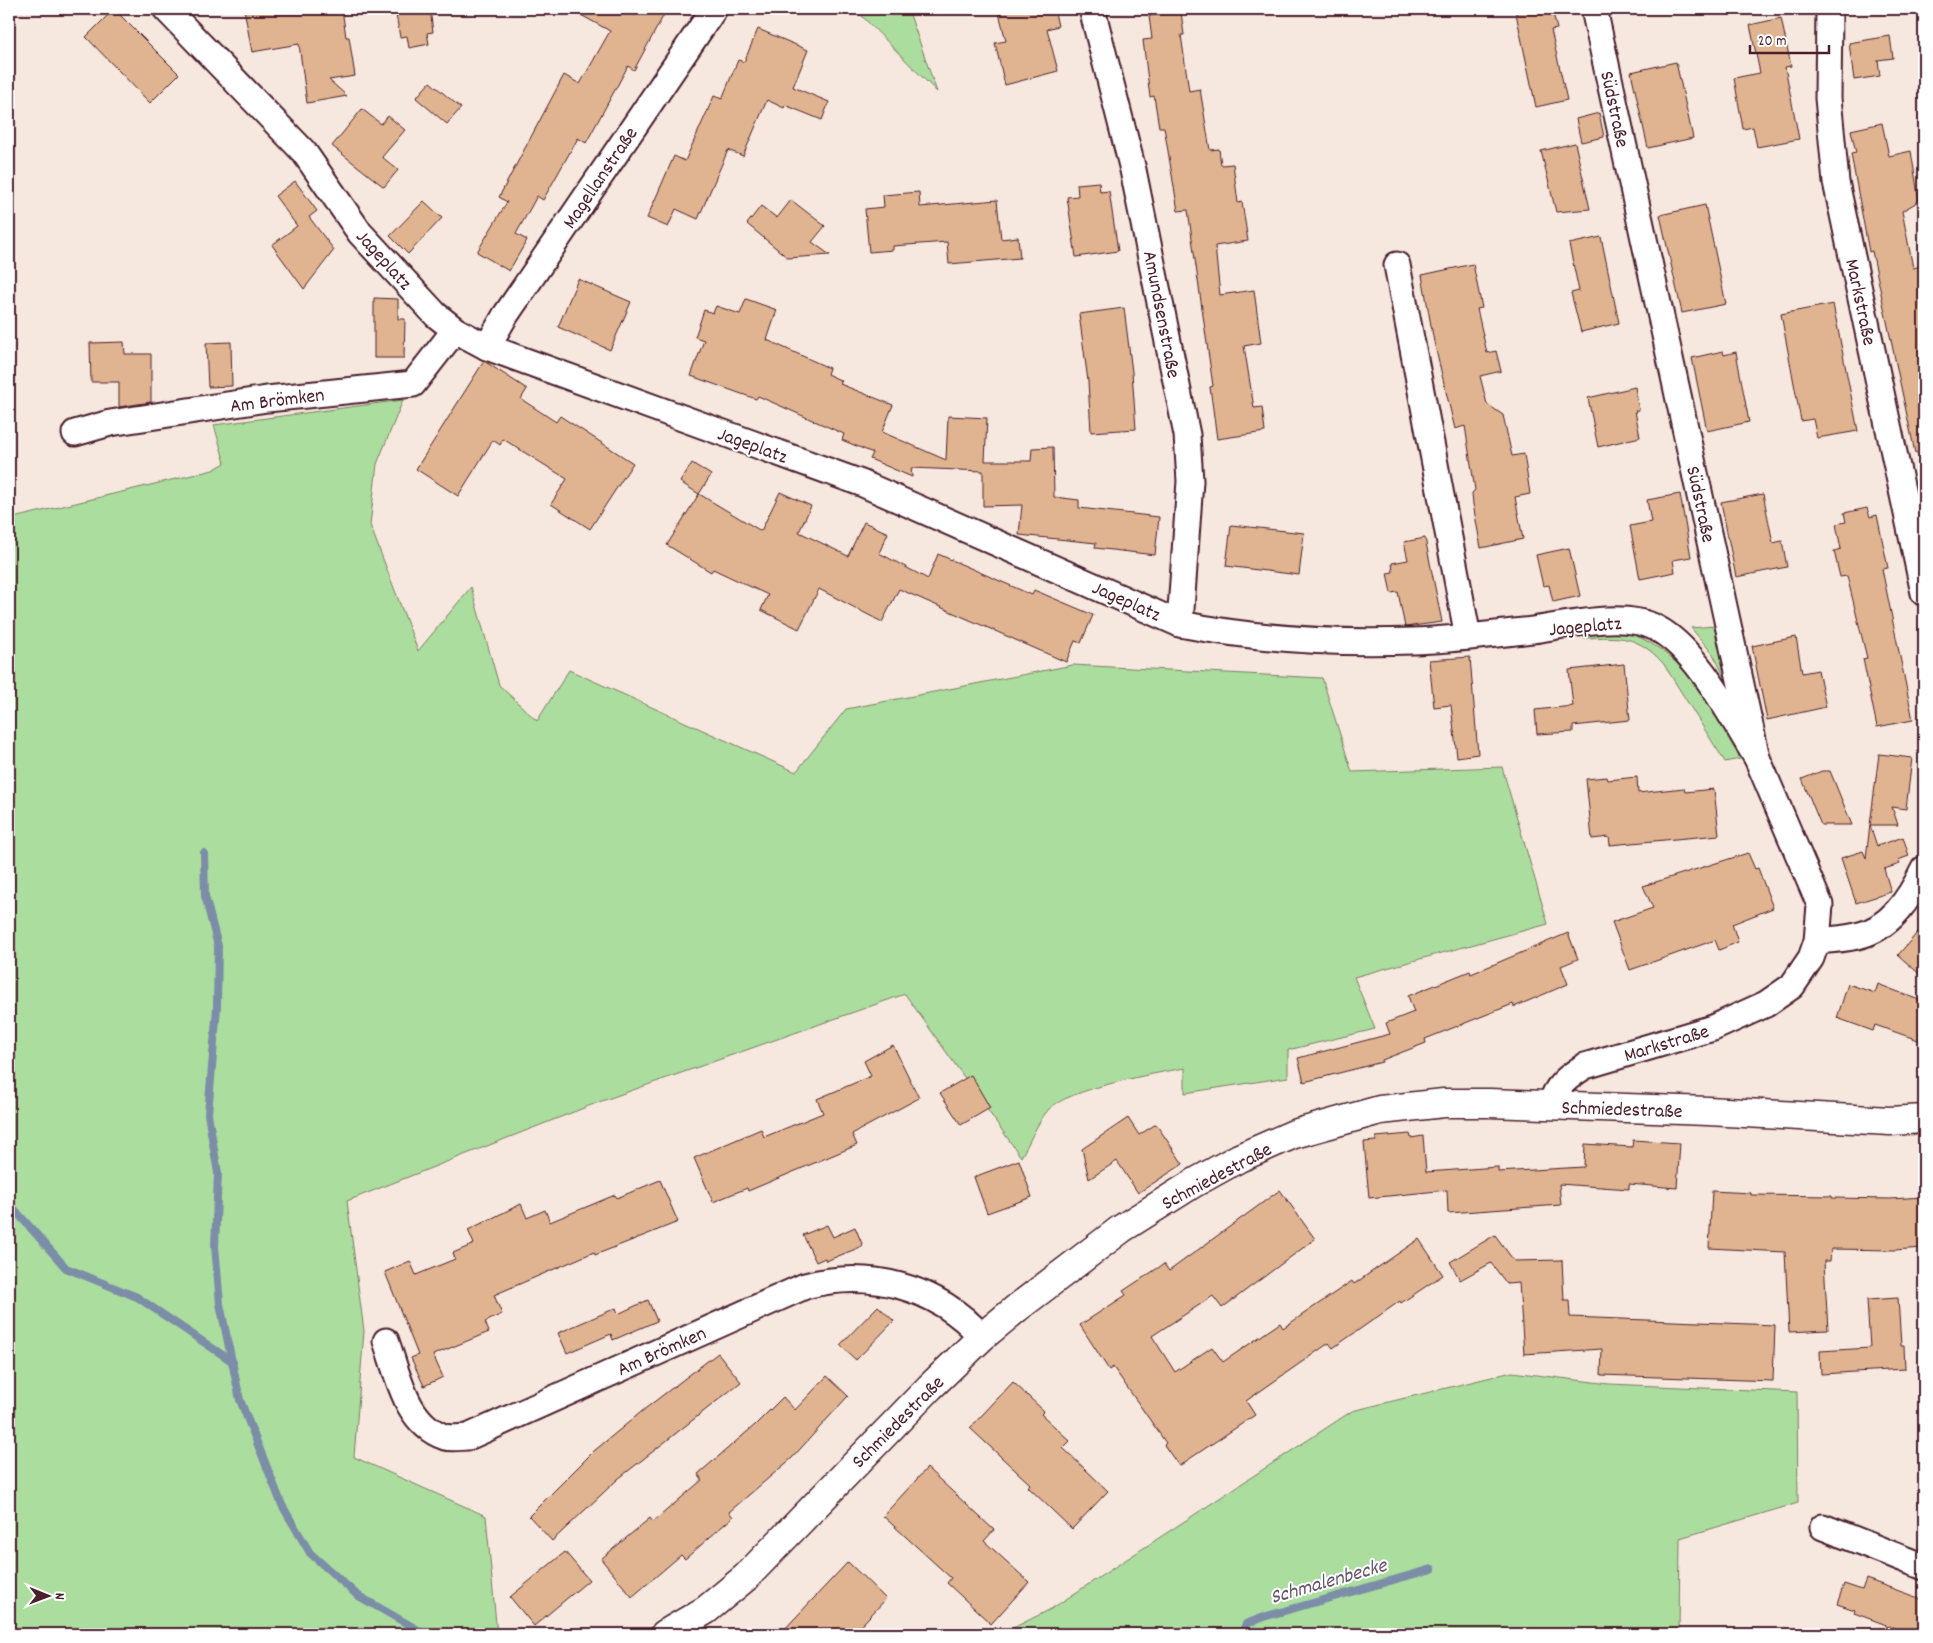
<svg xmlns="http://www.w3.org/2000/svg" width="1933" height="1643" viewBox="0 0 1933 1643" font-family="Dekko,sans-serif">
	<style>
		.green { fill: #abdd9e; stroke: #7a7e64 }
		.lines { fill: none; stroke-linecap: round; stroke-linejoin: round }
		.stream { stroke: #7b8da8; stroke-width: 8 }
		.building { fill: #e0b490; stroke: #4a1f2b }
		.minor-casing { stroke: #4a1f2b; stroke-width: 29 }
		.secondary-casing { stroke: #4a1f2b; stroke-width: 31 }
		.minor { stroke: #fff; stroke-width: 25 }
		.secondary { stroke: #fff; stroke-width: 28 }
		.labels { text-anchor: middle; stroke-width: 4; stroke-linejoin: round; paint-order: stroke }
		.street-label { font-size: 20px; fill: #4a1f2b; stroke: #fff }
		.water-label { font-size: 21px; font-style: italic; fill: #63566a; stroke: #fff }
	</style>
	<rect width="100%" height="100%" fill="#f6e8de"/>
	<filter id="ink" filterUnits="userSpaceOnUse"><feTurbulence type="fractalNoise" baseFrequency=".02" numOctaves="2"/><feDisplacementMap in="SourceGraphic" scale="10" xChannelSelector="R" yChannelSelector="G"/><feConvolveMatrix kernelMatrix="1 2 1 2 8 2 1 2 1" color-interpolation-filters="sRGB"/></filter>
	<g filter="url(#ink)">
		<g class="green">
			<path d="M 855,9 L 908,9 L 937,92 Z"/>
			<path d="M 403,400 L 377,464 L 370,525 L 418,651 L 471,587 L 499,685 L 537,721 L 569,670 L 796,772 L 846,709 L 1073,665 L 1322,678 L 1352,772 L 1502,767 L 1548,924 L 1354,977 L 1375,1029 L 1288,1050 L 1288,1077 L 1185,1093 L 1185,1068 C 1156,1073 1067,1089 1048,1110 C 1037,1123 1030,1142 1021,1157 L 905,994 L 599,1102 L 347,1201 L 364,1331 L 354,1457 L 486,1516 L 497,1634 L 9,1634 L 9,519 L 213,470 L 225,463 L 214,425 Z"/>
			<path d="M 1714,626 L 1727,681 L 1713,654 L 1691,628 Z"/>
			<path d="M 1620,631 C 1680,644 1713,708 1740,759 L 1725,762 L 1663,663 C 1636,634 1620,637 1584,638 L 1584,633 Z"/>
			<path d="M 1512,1372 L 1609,1384 L 1797,1392 L 1798,1503 L 1680,1538 L 1679,1634 L 1001,1634 L 1051,1609 L 1352,1411 Z"/>
		</g>
		<g class="lines">
			<g class="stream">
				<path d="M 204,853 L 205,896 L 218,946 L 217,1007 L 208,1114 L 218,1173 L 215,1246 L 220,1304 L 240,1400 L 282,1505 L 310,1553 L 357,1595 L 425,1634"/>
				<path d="M 9,1207 L 14,1209 L 66,1268 L 137,1297 L 233,1362"/>
				<path d="M 1923,1451 L 1924,1451"/>
				<path d="M 1241,1634 L 1246,1624 L 1267,1616 L 1432,1569"/>
			</g>
		</g>
		<g class="building">
			<path d="M 114,9 L 179,74 L 150,103 L 86,37 Z"/>
			<path d="M 244,9 L 342,9 L 346,37 L 349,37 L 355,76 L 329,80 L 347,96 L 307,103 L 299,44 L 252,52 Z"/>
			<path d="M 395,9 L 430,9 L 433,32 L 427,33 L 429,44 L 409,48 L 407,36 L 400,37 Z"/>
			<path d="M 570,9 L 667,9 L 634,70 L 628,66 L 586,143 L 578,138 L 543,200 L 537,196 L 516,234 L 527,240 L 509,271 L 477,252 L 507,202 L 499,197 L 564,75 L 580,84 L 610,31 Z"/>
			<path d="M 998,9 L 1054,9 L 1058,26 L 1047,29 L 1058,71 L 1005,85 L 995,43 L 1006,41 Z"/>
			<path d="M 1515,9 L 1552,9 L 1557,29 L 1551,30 L 1567,100 L 1536,107 Z"/>
			<path d="M 1181,12 L 1184,35 L 1181,35 L 1189,91 L 1200,89 L 1210,150 L 1219,149 L 1221,165 L 1233,164 L 1238,203 L 1242,202 L 1248,241 L 1215,246 L 1220,295 L 1254,290 L 1261,343 L 1244,346 L 1254,408 L 1262,407 L 1265,432 L 1217,439 L 1210,387 L 1213,386 L 1188,210 L 1178,211 L 1164,127 L 1159,127 L 1154,96 L 1150,97 L 1143,40 L 1152,39 L 1149,16 Z"/>
			<path d="M 1781,18 L 1791,66 L 1785,67 L 1799,139 L 1757,147 L 1753,127 L 1743,129 L 1734,78 L 1760,73 L 1750,25 Z"/>
			<path d="M 758,29 L 808,50 L 793,87 L 829,102 L 822,120 L 785,105 L 784,108 L 767,100 L 743,156 L 728,150 L 698,219 L 676,209 L 668,227 L 647,218 L 674,156 L 685,161 L 714,96 L 722,99 L 738,60 L 744,62 Z"/>
			<path d="M 1890,36 L 1893,58 L 1878,60 L 1880,76 L 1854,80 L 1849,43 Z"/>
			<path d="M 1676,62 L 1693,138 L 1648,148 L 1631,72 Z"/>
			<path d="M 430,82 L 461,108 L 447,124 L 416,98 Z"/>
			<path d="M 362,109 L 381,124 L 388,116 L 405,130 L 382,157 L 398,170 L 384,187 L 332,146 Z"/>
			<path d="M 1599,113 L 1604,137 L 1581,142 L 1576,119 Z"/>
			<path d="M 1882,123 L 1889,156 L 1911,151 L 1919,201 L 1902,211 L 1913,268 L 1924,265 L 1924,452 L 1915,453 L 1872,251 L 1869,252 L 1851,154 L 1856,153 L 1851,130 Z"/>
			<path d="M 1575,143 L 1590,209 L 1556,212 L 1541,151 Z"/>
			<path d="M 295,181 L 317,211 L 309,217 L 334,250 L 304,289 L 272,245 L 297,226 L 275,196 Z"/>
			<path d="M 1099,182 L 1100,192 L 1109,191 L 1118,251 L 1076,257 L 1067,197 L 1078,196 L 1077,184 Z"/>
			<path d="M 919,192 L 920,207 L 997,200 L 1001,239 L 1018,237 L 1020,258 L 949,264 L 947,242 L 893,246 L 893,250 L 869,252 L 865,209 L 884,207 L 883,195 Z"/>
			<path d="M 791,200 L 825,226 L 812,242 L 830,255 L 788,258 L 747,224 L 761,206 L 777,218 Z"/>
			<path d="M 424,201 L 442,218 L 408,254 L 390,236 Z"/>
			<path d="M 1705,205 L 1726,304 L 1682,313 L 1660,215 Z"/>
			<path d="M 1601,237 L 1619,323 L 1581,332 L 1571,293 L 1579,291 L 1569,244 Z"/>
			<path d="M 1473,264 L 1482,308 L 1477,309 L 1487,353 L 1496,351 L 1501,371 L 1480,376 L 1487,404 L 1503,415 L 1512,456 L 1524,454 L 1530,494 L 1515,497 L 1523,539 L 1481,548 L 1473,504 L 1472,493 L 1475,490 L 1465,426 L 1455,429 L 1434,342 L 1422,275 Z"/>
			<path d="M 578,279 L 631,302 L 610,350 L 558,327 Z"/>
			<path d="M 374,298 L 398,299 L 398,319 L 405,319 L 404,358 L 374,358 Z"/>
			<path d="M 746,299 L 777,310 L 767,340 L 829,368 L 827,374 L 842,381 L 840,384 L 893,405 L 882,432 L 946,460 L 948,416 L 987,418 L 985,461 L 1031,461 L 1032,448 L 1053,447 L 1054,497 L 1079,500 L 1079,508 L 1159,517 L 1155,555 L 1095,548 L 1096,543 L 1019,535 L 1022,505 L 983,506 L 983,471 L 911,468 L 912,477 L 870,459 L 873,453 L 842,440 L 844,434 L 758,396 L 756,399 L 691,376 L 704,340 L 695,337 L 704,310 L 713,313 L 716,306 L 740,314 Z"/>
			<path d="M 1833,304 L 1858,431 L 1817,438 L 1813,419 L 1801,421 L 1781,314 Z"/>
			<path d="M 1124,308 L 1132,372 L 1136,429 L 1091,432 L 1088,381 L 1079,314 Z"/>
			<path d="M 124,342 L 125,354 L 151,354 L 151,402 L 119,407 L 119,382 L 91,382 L 90,343 Z"/>
			<path d="M 231,342 L 232,386 L 208,387 L 206,343 Z"/>
			<path d="M 1723,351 L 1724,355 L 1736,352 L 1749,422 L 1707,431 L 1692,358 Z"/>
			<path d="M 484,361 L 527,389 L 521,399 L 556,422 L 560,416 L 633,463 L 590,529 L 551,504 L 567,479 L 503,439 L 500,445 L 493,440 L 458,496 L 416,469 Z"/>
			<path d="M 1635,387 L 1639,410 L 1635,411 L 1640,437 L 1598,447 L 1588,398 Z"/>
			<path d="M 692,463 L 711,475 L 699,494 L 680,482 Z"/>
			<path d="M 780,492 L 811,506 L 799,532 L 848,556 L 864,522 L 888,533 L 879,553 L 928,579 L 938,554 L 1032,595 L 1034,590 L 1093,615 L 1081,643 L 1075,641 L 1066,662 L 899,589 L 882,622 L 819,589 L 799,629 L 761,610 L 768,595 L 713,569 L 711,572 L 667,545 L 699,494 L 761,531 Z"/>
			<path d="M 1680,494 L 1691,557 L 1673,560 L 1675,572 L 1640,579 L 1630,526 L 1651,522 L 1647,500 Z"/>
			<path d="M 1763,494 L 1773,543 L 1782,541 L 1787,567 L 1736,577 L 1721,502 Z"/>
			<path d="M 1867,508 L 1870,517 L 1877,515 L 1888,568 L 1882,569 L 1913,720 L 1877,727 L 1863,659 L 1867,658 L 1847,576 L 1840,577 L 1834,551 L 1841,549 L 1836,524 L 1846,522 L 1844,513 Z"/>
			<path d="M 1231,525 L 1304,533 L 1299,575 L 1226,566 Z"/>
			<path d="M 1425,538 L 1442,622 L 1405,627 L 1398,592 L 1391,593 L 1387,573 L 1393,572 L 1392,563 L 1408,560 L 1404,542 Z"/>
			<path d="M 1569,548 L 1580,596 L 1553,602 L 1549,585 L 1543,586 L 1536,555 Z"/>
			<path d="M 1796,637 L 1802,673 L 1818,670 L 1826,707 L 1767,720 L 1752,646 Z"/>
			<path d="M 1470,657 L 1478,754 L 1457,757 L 1451,705 L 1434,707 L 1429,660 Z"/>
			<path d="M 1624,664 L 1630,720 L 1573,726 L 1573,732 L 1537,734 L 1535,710 L 1573,706 L 1569,670 Z"/>
			<path d="M 1879,754 L 1912,758 L 1906,809 L 1892,807 L 1898,825 L 1870,825 Z"/>
			<path d="M 1822,771 L 1830,771 L 1852,825 L 1821,825 L 1802,779 Z"/>
			<path d="M 1607,777 L 1608,780 L 1637,777 L 1638,793 L 1684,788 L 1685,792 L 1714,789 L 1719,835 L 1610,845 L 1609,837 L 1592,839 L 1586,779 Z"/>
			<path d="M 1870,825 L 1877,846 L 1903,837 L 1909,856 L 1898,860 L 1900,864 L 1884,869 L 1891,892 L 1856,903 L 1841,858 L 1863,851 L 1866,858 Z"/>
			<path d="M 1748,853 L 1755,869 L 1758,868 L 1773,908 L 1732,924 L 1738,942 L 1719,950 L 1715,940 L 1630,970 L 1612,922 L 1653,908 L 1643,886 Z"/>
			<path d="M 1924,925 L 1924,978 L 1898,955 Z"/>
			<path d="M 1568,933 L 1578,959 L 1561,966 L 1568,984 L 1514,1007 L 1513,1004 L 1425,1039 L 1426,1043 L 1382,1060 L 1382,1062 L 1304,1082 L 1298,1058 L 1390,1034 L 1386,1023 L 1414,1012 L 1408,996 L 1470,971 L 1471,974 Z"/>
			<path d="M 1848,984 L 1875,993 L 1878,984 L 1924,1002 L 1924,1042 L 1875,1025 L 1873,1031 L 1837,1018 Z"/>
			<path d="M 893,1045 L 919,1098 L 852,1134 L 857,1145 L 748,1191 L 747,1188 L 713,1202 L 694,1158 L 761,1129 L 764,1137 L 823,1113 L 817,1099 L 871,1076 L 864,1061 Z"/>
			<path d="M 971,1075 L 990,1108 L 961,1125 L 940,1093 Z"/>
			<path d="M 1128,1118 L 1139,1135 L 1156,1124 L 1183,1164 L 1138,1193 L 1117,1161 L 1089,1179 L 1082,1149 Z"/>
			<path d="M 1410,1134 L 1411,1138 L 1423,1136 L 1426,1172 L 1498,1167 L 1498,1172 L 1584,1167 L 1585,1144 L 1632,1147 L 1633,1140 L 1680,1143 L 1677,1188 L 1629,1184 L 1629,1189 L 1559,1184 L 1561,1205 L 1448,1213 L 1447,1190 L 1369,1198 L 1364,1142 L 1376,1141 L 1376,1137 Z"/>
			<path d="M 1019,1160 L 1032,1197 L 987,1213 L 974,1177 Z"/>
			<path d="M 660,1180 L 678,1222 L 595,1255 L 594,1252 L 494,1295 L 502,1314 L 485,1322 L 489,1332 L 433,1355 L 443,1377 L 424,1386 L 411,1358 L 418,1355 L 385,1272 L 410,1261 L 416,1275 L 455,1259 L 453,1253 L 474,1244 L 468,1230 L 521,1204 L 527,1218 L 545,1210 L 550,1222 L 615,1195 L 617,1198 Z"/>
			<path d="M 1280,1190 L 1315,1239 L 1222,1308 L 1213,1296 L 1152,1336 L 1175,1372 L 1212,1347 L 1223,1362 L 1280,1323 L 1283,1328 L 1352,1281 L 1354,1284 L 1419,1239 L 1443,1275 L 1401,1303 L 1400,1301 L 1333,1348 L 1329,1343 L 1246,1401 L 1255,1415 L 1179,1466 L 1164,1445 L 1166,1443 L 1113,1367 L 1109,1370 L 1080,1325 L 1126,1295 L 1123,1291 L 1164,1264 L 1169,1271 Z"/>
			<path d="M 1712,1191 L 1751,1193 L 1751,1195 L 1832,1196 L 1832,1198 L 1890,1199 L 1924,1197 L 1924,1248 L 1894,1250 L 1831,1249 L 1830,1261 L 1824,1261 L 1828,1330 L 1789,1332 L 1785,1252 L 1709,1248 Z"/>
			<path d="M 827,1225 L 833,1237 L 855,1227 L 863,1246 L 826,1261 L 825,1258 L 816,1262 L 803,1235 Z"/>
			<path d="M 1495,1235 L 1514,1261 L 1562,1260 L 1564,1300 L 1569,1300 L 1570,1317 L 1775,1325 L 1773,1381 L 1601,1375 L 1602,1349 L 1524,1354 L 1519,1283 L 1507,1284 L 1491,1263 L 1460,1280 L 1450,1262 Z"/>
			<path d="M 1898,1298 L 1901,1346 L 1904,1346 L 1905,1369 L 1821,1374 L 1820,1351 L 1870,1348 L 1867,1300 Z"/>
			<path d="M 648,1300 L 657,1321 L 613,1340 L 611,1334 L 567,1353 L 558,1333 L 616,1308 L 618,1314 Z"/>
			<path d="M 878,1306 L 894,1321 L 856,1360 L 840,1345 Z"/>
			<path d="M 718,1353 L 741,1382 L 618,1479 L 552,1541 L 529,1516 L 594,1451 L 646,1408 Z"/>
			<path d="M 827,1376 L 848,1396 L 792,1458 L 729,1512 L 733,1517 L 685,1559 L 681,1555 L 632,1597 L 601,1559 L 650,1518 L 653,1522 L 702,1480 L 698,1474 L 755,1425 L 783,1397 L 795,1410 Z"/>
			<path d="M 1013,1382 L 1044,1411 L 1041,1414 L 1070,1441 L 1063,1448 L 1108,1491 L 1072,1529 L 1028,1487 L 1030,1484 L 970,1428 Z"/>
			<path d="M 927,1468 L 994,1530 L 984,1541 L 1029,1582 L 991,1624 L 947,1583 L 951,1578 L 883,1516 Z"/>
			<path d="M 565,1552 L 589,1580 L 534,1626 L 510,1597 Z"/>
			<path d="M 848,1562 L 886,1599 L 853,1634 L 780,1634 Z"/>
			<path d="M 1866,1579 L 1924,1600 L 1924,1634 L 1911,1634 L 1854,1613 L 1855,1610 L 1837,1604 L 1844,1584 L 1862,1590 Z"/>
		</g>
		<g class="lines">
			<g class="minor-casing">
				<g id="minor">
					<path d="M 166,9 L 304,152 L 360,233 L 436,315 L 455,330 L 487,347 L 861,483 L 1180,624 C 1257,639 1334,644 1413,641 C 1453,640 1493,634 1533,630 C 1568,625 1624,611 1656,628 C 1697,649 1732,718 1757,758"/>
					<path d="M 1092,9 L 1133,170 L 1187,435 L 1190,481 L 1180,624"/>
					<path d="M 1829,9 L 1828,98 L 1836,182 L 1924,593"/>
					<path d="M 1397,265 L 1468,637"/>
					<path d="M 487,347 L 505,316 L 714,9"/>
					<path d="M 75,433 L 110,423 L 267,399 L 413,384 L 455,330"/>
					<path d="M 1817,941 C 1830,940 1844,939 1857,936 C 1890,929 1910,898 1924,869"/>
					<path d="M 1551,1105 C 1555,1086 1569,1076 1585,1066 L 1713,1028 L 1766,1004 L 1792,986 L 1811,958 L 1817,941 L 1820,905 L 1757,758 L 1594,9"/>
					<path d="M 386,1341 C 398,1375 406,1424 445,1437 C 452,1439 461,1437 468,1437 L 805,1286 C 869,1269 937,1286 982,1337"/>
					<path d="M 1823,1527 L 1924,1567"/>
				</g>
			</g>
			<g class="secondary-casing">
				<path id="secondary" d="M 665,1634 L 706,1610 L 746,1577 L 930,1387 L 982,1337 L 1017,1308 L 1121,1229 L 1194,1183 L 1239,1158 L 1294,1134 L 1380,1110 L 1444,1103 L 1489,1103 L 1708,1111 L 1890,1121 L 1924,1119"/>
			</g>
			<use href="#minor" class="minor"/>
			<use href="#secondary" class="secondary"/>
		</g>
	</g>
	<g class="labels">
		<g class="street-label">
			<text transform="translate(1616 109) rotate(78)" y="7">Südstraße</text>
			<text transform="translate(599 177) rotate(-56)" y="7">Magellanstraße</text>
			<text transform="translate(385 259) rotate(48)" y="7">Jageplatz</text>
			<text transform="translate(1862 302) rotate(78)" y="7">Markstraße</text>
			<text transform="translate(1163 314) rotate(79)" y="7">Amundsenstraße</text>
			<text transform="translate(277 399) rotate(-7)" y="7">Am Brömken</text>
			<text transform="translate(753 444) rotate(20)" y="7">Jageplatz</text>
			<text transform="translate(1702 504) rotate(78)" y="7">Südstraße</text>
			<text transform="translate(1127 600) rotate(24)" y="7">Jageplatz</text>
			<text transform="translate(1585 625) rotate(-5)" y="7">Jageplatz</text>
			<text transform="translate(1666 1042) rotate(-17)" y="7">Markstraße</text>
			<text transform="translate(1622 1108) rotate(2)" y="7">Schmiedestraße</text>
			<text transform="translate(1216 1175) rotate(-28)" y="7">Schmiedestraße</text>
			<text transform="translate(661 1350) rotate(-24)" y="7">Am Brömken</text>
			<text transform="translate(897 1421) rotate(-45)" y="7">Schmiedestraße</text>
		</g>
		<g class="water-label">
			<text transform="translate(1328 1580) rotate(-16)" y="7">Schmalenbecke</text>
		</g>
	</g>
	<rect width="1933" height="1643" fill="none" stroke="#fff" stroke-width="30"/>
	<rect x="15" y="15" width="1903" height="1613" fill="none" stroke="#4a1f2b" stroke-width="2" filter="url(#ink)"/>
	<g transform="translate(48 1596) rotate(91)" stroke="#ffffff" stroke-width="4" paint-order="stroke">
	<path d="M0-4L9 19L0 12L-9 19Z" fill="#4a1f2b"/>
	<text y="-8" font-size="14" font-weight="bold" text-anchor="middle" fill="#4a1f2b">N</text>
	</g>
	<path d="M1750 45v8h79v-8" fill="none" stroke="#4a1f2b" stroke-width="2.5"/>
	<text x="1758" y="45" font-size="15" fill="#4a1f2b" stroke="#ffffff" stroke-width="4" paint-order="stroke">20 m</text>
</svg>
